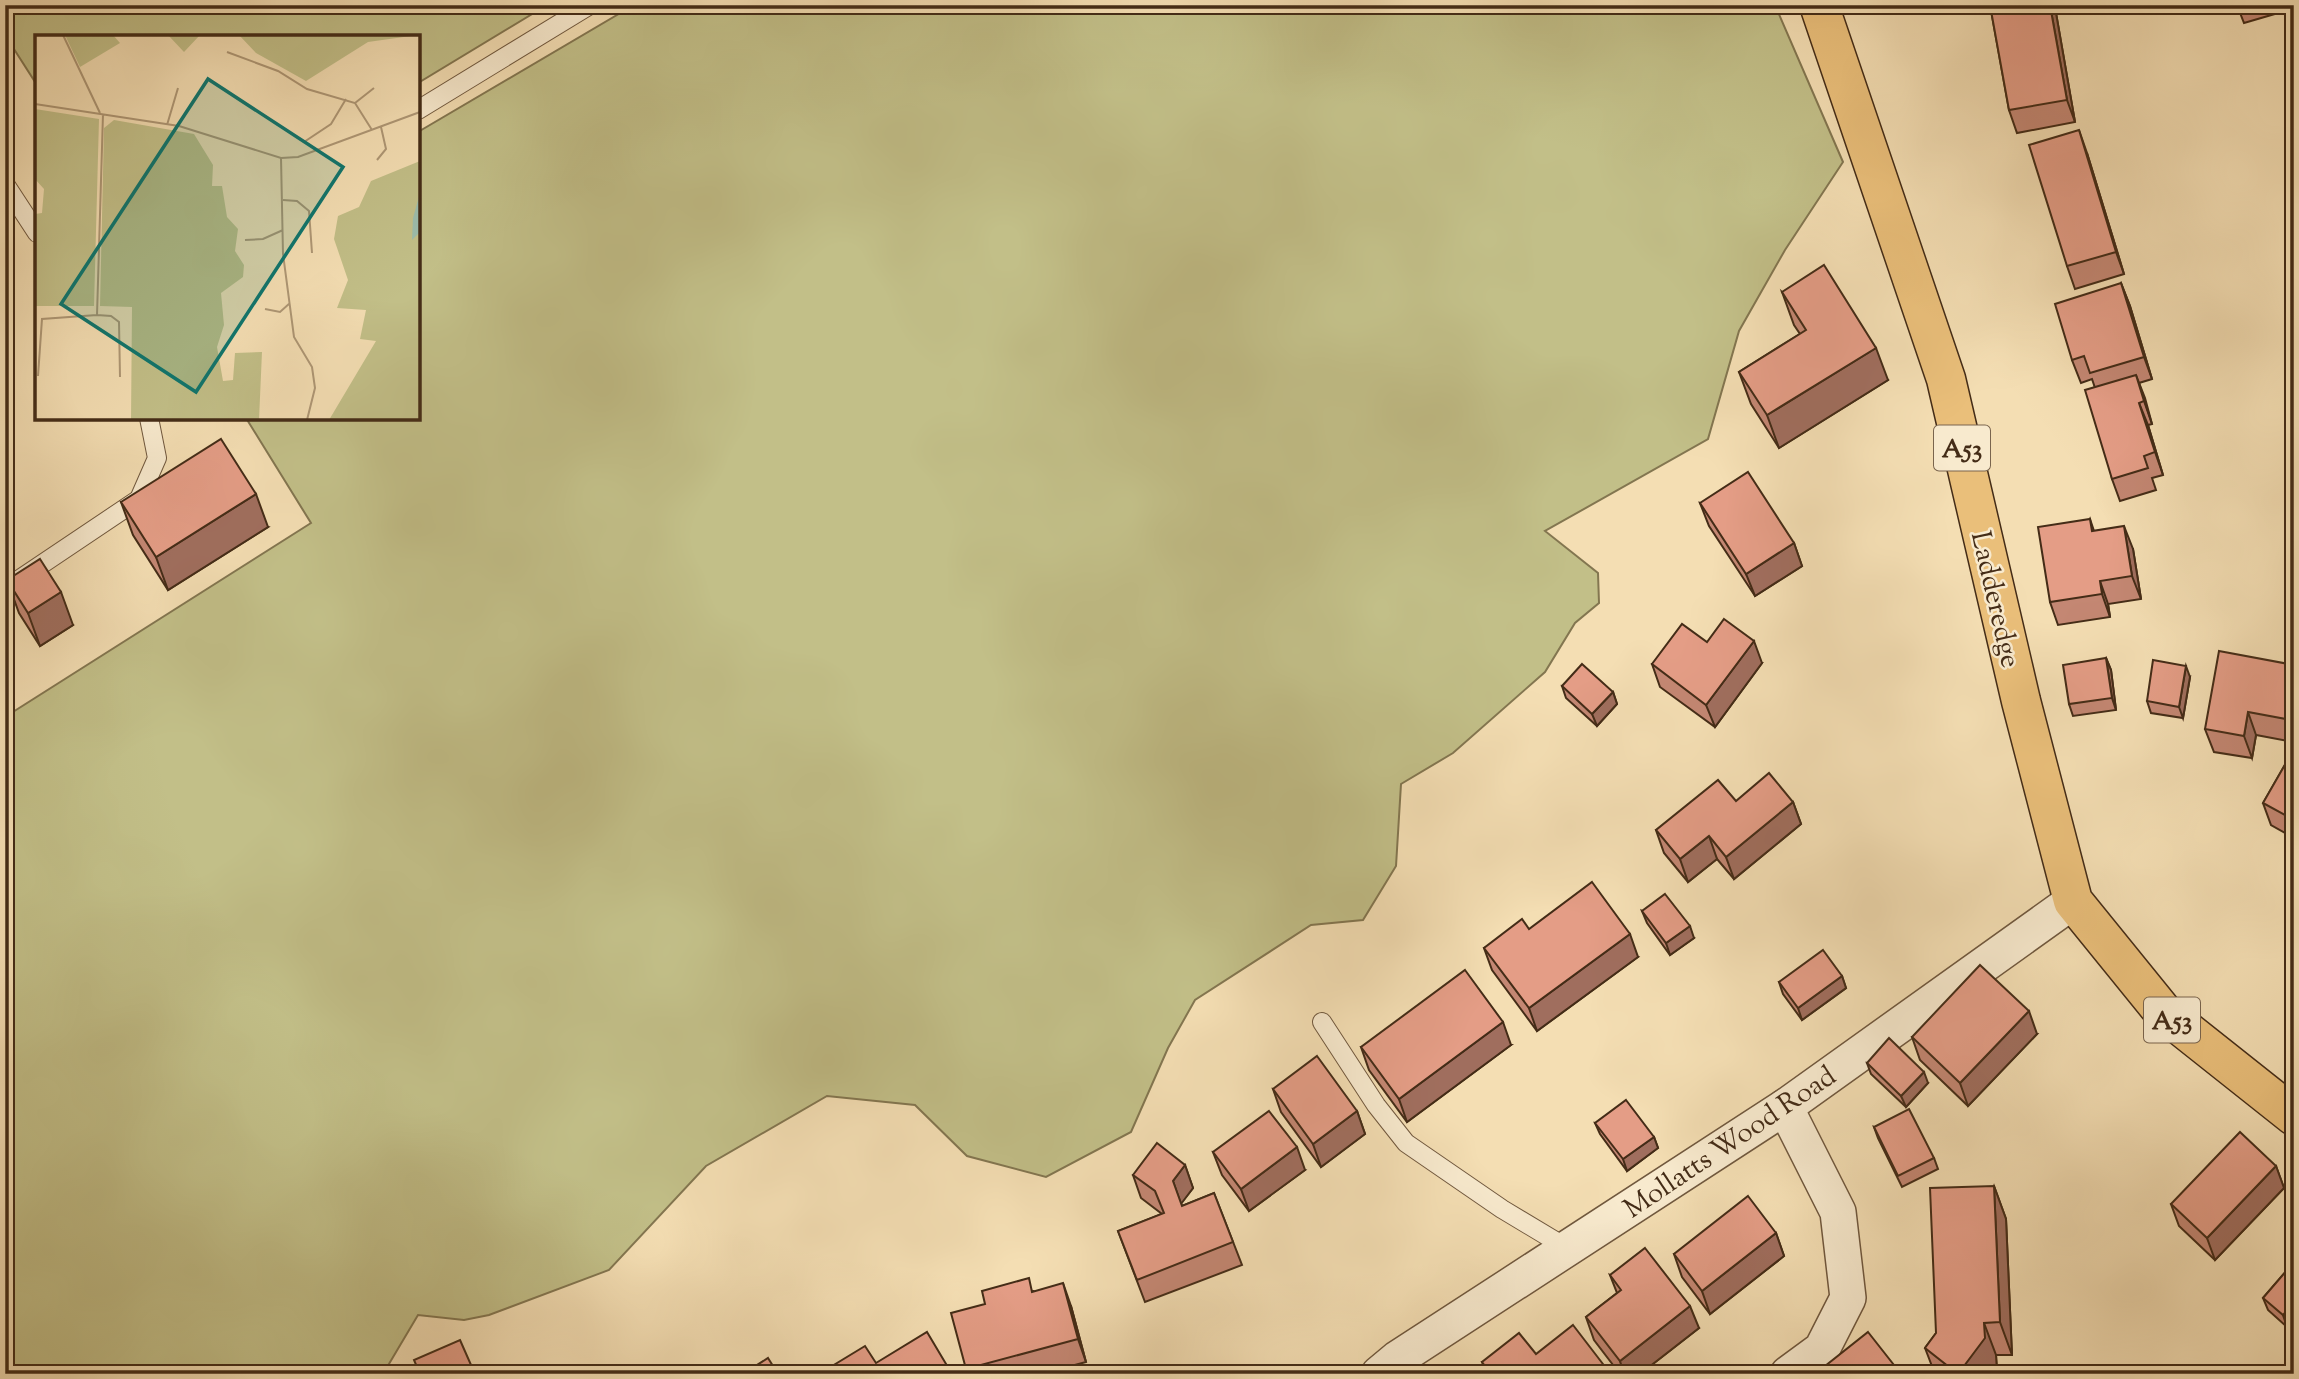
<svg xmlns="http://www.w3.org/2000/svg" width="2299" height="1379" viewBox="0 0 2299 1379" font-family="'Sorts Mill Goudy',serif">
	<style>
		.green { fill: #c2bf88; stroke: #837650; stroke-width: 2 }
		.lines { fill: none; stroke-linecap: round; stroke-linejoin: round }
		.service-casing { stroke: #70583e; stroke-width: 20 }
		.minor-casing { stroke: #70583e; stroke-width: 38 }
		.trunk-casing { stroke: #442c17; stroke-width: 41 }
		.service { stroke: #f8eace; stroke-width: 18 }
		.minor { stroke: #f8eace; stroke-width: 35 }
		.trunk { stroke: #eabf7a; stroke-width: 38 }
		.wall { fill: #c48773; stroke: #442c17; stroke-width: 2 }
		.shaded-wall { fill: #a06e5e; stroke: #442c17; stroke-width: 2 }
		.building { fill: #e49d86; stroke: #442c17; stroke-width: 2 }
		.labels { text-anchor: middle; stroke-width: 5; stroke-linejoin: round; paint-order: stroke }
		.shield { fill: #f8eace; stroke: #7a654e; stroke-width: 2 }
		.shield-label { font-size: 26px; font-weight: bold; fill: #442c17 }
		.street-label { font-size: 28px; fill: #442c17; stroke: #f8eace }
		.inset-road { fill: none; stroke: #ae9775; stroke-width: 2 }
		.view { fill: #0f766e; fill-opacity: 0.15; stroke: #0f766e; stroke-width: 3.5 }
		.inset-edge { fill: none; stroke: #442c17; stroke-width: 3.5 }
	</style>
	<rect width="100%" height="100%" fill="#f4deb3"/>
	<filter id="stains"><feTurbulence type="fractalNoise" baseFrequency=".00286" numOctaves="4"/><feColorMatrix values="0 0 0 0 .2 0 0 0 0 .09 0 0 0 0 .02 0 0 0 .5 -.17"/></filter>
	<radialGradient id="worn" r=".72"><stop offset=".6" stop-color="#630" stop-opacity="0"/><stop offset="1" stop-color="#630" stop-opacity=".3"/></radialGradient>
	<g class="green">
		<path d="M 5,5 L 547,5 L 418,83 L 418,37 L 37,37 L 37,85 L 5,35 Z"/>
		<path d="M 634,5 L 1775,5 L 1843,162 L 1785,250 L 1739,331 L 1708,439 L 1545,531 L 1598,573 L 1599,603 L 1575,623 L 1545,672 L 1453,753 L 1401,784 L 1396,866 L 1363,920 L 1311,925 L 1195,1000 L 1168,1048 L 1131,1132 L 1046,1177 L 967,1156 L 915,1105 L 827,1096 L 706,1166 L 609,1270 L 489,1315 L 464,1320 L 418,1315 L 383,1374 L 5,1374 L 5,717 L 311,523 L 246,418 L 418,418 L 418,132 Z"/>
	</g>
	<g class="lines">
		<g class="service-casing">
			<g id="service">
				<path d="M 418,110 L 590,5"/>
				<path d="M 5,184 L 37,233"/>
				<path d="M 5,589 L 139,499 L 157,458 L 149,418"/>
				<path d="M 1322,1022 L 1376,1105 L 1406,1143 L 1502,1209 L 1567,1248"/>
			</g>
		</g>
		<g class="minor-casing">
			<g id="minor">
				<path d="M 1785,1107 L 1838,1212 L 1848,1298 L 1822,1349 L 1788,1374"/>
				<path d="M 1379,1374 L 1397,1359 L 1785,1107 L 2073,901"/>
			</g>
		</g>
		<g class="trunk-casing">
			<path id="trunk" d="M 1819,5 L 1946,379 L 2021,701 L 2073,901 L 2163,1012 L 2294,1116"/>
		</g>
		<use href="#service" class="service"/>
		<use href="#minor" class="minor"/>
		<use href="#trunk" class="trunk"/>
	</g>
	<g class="wall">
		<path d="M 1990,5 L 2053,5 L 2056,13 L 2075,122 L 2017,133 L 2009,110 Z"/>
		<path d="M 2237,5 L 2283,5 L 2285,11 L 2244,23 Z"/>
		<path d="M 2087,153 L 2124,274 L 2075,289 L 2067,266 Z"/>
		<path d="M 2121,283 L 2130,306 L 2152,379 L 2139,383 L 2152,424 L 2148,425 L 2163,475 L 2152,478 L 2156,490 L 2120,501 L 2112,479 L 2095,388 L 2092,379 L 2081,383 L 2072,360 Z"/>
		<path d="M 1782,292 L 1888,380 L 1779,448 L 1751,404 L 1739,372 L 1800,334 L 1794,325 Z"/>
		<path d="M 121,502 L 268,527 L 168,590 L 133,535 Z"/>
		<path d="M 1700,503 L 1794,543 L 1802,566 L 1755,596 L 1709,526 Z"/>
		<path d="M 2090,519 L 2094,531 L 2133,549 L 2141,599 L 2108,604 L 2110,617 L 2058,625 L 2050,602 Z"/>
		<path d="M 7,580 L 73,625 L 40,646 L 19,613 Z"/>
		<path d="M 2106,658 L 2111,670 L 2116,710 L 2073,716 L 2069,704 Z"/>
		<path d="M 1762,663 L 1715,727 L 1660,687 L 1652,664 Z"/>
		<path d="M 2294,665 L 2294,742 L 2256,735 L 2252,758 L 2214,752 L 2205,729 Z"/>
		<path d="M 2190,677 L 2183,718 L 2151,713 L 2147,701 Z"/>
		<path d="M 1562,686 L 1613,692 L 1617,704 L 1597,726 L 1566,698 Z"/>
		<path d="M 2294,749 L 2294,838 L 2271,825 L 2263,803 Z"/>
		<path d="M 1736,801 L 1793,802 L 1801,824 L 1734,879 L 1717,859 L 1688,882 L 1664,853 L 1656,830 Z"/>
		<path d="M 1642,911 L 1694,938 L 1670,955 L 1647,923 Z"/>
		<path d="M 1529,929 L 1638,957 L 1537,1031 L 1492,970 L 1484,948 Z"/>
		<path d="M 1842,976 L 1846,988 L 1802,1020 L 1783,994 L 1779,982 Z"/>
		<path d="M 2037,1034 L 1968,1106 L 1920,1060 L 1912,1037 Z"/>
		<path d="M 1511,1045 L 1407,1122 L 1369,1070 L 1361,1047 Z"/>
		<path d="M 1867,1063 L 1928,1083 L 1906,1107 L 1871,1074 Z"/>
		<path d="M 1273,1089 L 1357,1111 L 1365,1134 L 1321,1167 L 1281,1112 Z"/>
		<path d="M 1595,1123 L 1654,1137 L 1658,1148 L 1627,1171 L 1600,1134 Z"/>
		<path d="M 1874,1127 L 1934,1158 L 1938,1169 L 1902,1187 L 1878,1138 Z"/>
		<path d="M 1213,1152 L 1305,1170 L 1249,1211 L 1222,1175 Z"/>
		<path d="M 1185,1165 L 1193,1188 L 1181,1203 L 1182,1206 L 1214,1193 L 1242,1265 L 1145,1302 L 1118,1231 L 1162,1214 L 1141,1198 L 1133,1175 Z"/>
		<path d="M 2276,1166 L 2284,1188 L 2215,1260 L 2179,1226 L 2171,1204 Z"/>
		<path d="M 1994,1186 L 2006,1219 L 2012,1355 L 1996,1355 L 1997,1371 L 1995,1374 L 1935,1374 L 1925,1348 L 1936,1333 Z"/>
		<path d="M 1776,1233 L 1784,1256 L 1710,1314 L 1682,1277 L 1674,1254 Z"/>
		<path d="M 2294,1262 L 2287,1327 L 2268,1310 L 2263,1298 Z"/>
		<path d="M 1610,1275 L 1699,1328 L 1640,1374 L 1620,1374 L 1594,1340 L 1586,1317 L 1617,1293 Z"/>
		<path d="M 1033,1291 L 1071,1306 L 1086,1362 L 1041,1374 L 968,1374 L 966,1369 Z"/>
		<path d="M 1536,1354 L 1606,1368 L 1608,1374 L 1487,1374 L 1482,1362 Z"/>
	</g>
	<g class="shaded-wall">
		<path d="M 2050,5 L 2053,5 L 2056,13 L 2075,122 L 2067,100 Z"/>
		<path d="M 2079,130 L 2087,153 L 2124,274 L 2116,252 Z"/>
		<path d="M 2121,283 L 2130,306 L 2152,379 L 2144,357 Z"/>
		<path d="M 1876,348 L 1888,380 L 1779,448 L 1767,415 Z"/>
		<path d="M 2136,375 L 2145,398 L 2152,424 L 2144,401 Z"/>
		<path d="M 2139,403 L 2148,425 L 2163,475 L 2155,452 Z"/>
		<path d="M 256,494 L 268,527 L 168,590 L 156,557 Z"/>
		<path d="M 2124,526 L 2133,549 L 2141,599 L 2132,576 Z"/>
		<path d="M 1794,543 L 1802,566 L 1755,596 L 1746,574 Z"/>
		<path d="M 2100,581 L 2108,604 L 2110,617 L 2102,594 Z"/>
		<path d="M 61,592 L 73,625 L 40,646 L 28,613 Z"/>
		<path d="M 1754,641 L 1762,663 L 1715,727 L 1706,705 Z"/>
		<path d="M 2106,658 L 2111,670 L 2116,710 L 2112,698 Z"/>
		<path d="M 2186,666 L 2190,677 L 2183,718 L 2179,707 Z"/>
		<path d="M 2294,677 L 2294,739 L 2286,719 Z"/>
		<path d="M 1613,692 L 1617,704 L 1597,726 L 1592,714 Z"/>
		<path d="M 2248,712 L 2256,735 L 2252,758 L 2244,736 Z"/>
		<path d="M 1793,802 L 1801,824 L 1734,879 L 1726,857 Z"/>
		<path d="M 1709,836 L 1717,859 L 1688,882 L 1680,859 Z"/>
		<path d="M 1690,926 L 1694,938 L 1670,955 L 1666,943 Z"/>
		<path d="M 1630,934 L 1638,957 L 1537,1031 L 1529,1008 Z"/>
		<path d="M 1842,976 L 1846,988 L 1802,1020 L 1798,1008 Z"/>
		<path d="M 2029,1011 L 2037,1034 L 1968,1106 L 1960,1083 Z"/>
		<path d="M 1503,1022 L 1511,1045 L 1407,1122 L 1399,1099 Z"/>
		<path d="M 1924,1072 L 1928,1083 L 1906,1107 L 1901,1096 Z"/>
		<path d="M 1357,1111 L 1365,1134 L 1321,1167 L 1313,1144 Z"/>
		<path d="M 1654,1137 L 1658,1148 L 1627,1171 L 1623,1159 Z"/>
		<path d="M 1297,1147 L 1305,1170 L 1249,1211 L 1241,1189 Z"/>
		<path d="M 1185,1165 L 1193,1188 L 1181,1204 L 1173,1181 Z"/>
		<path d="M 2276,1166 L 2284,1188 L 2215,1260 L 2207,1238 Z"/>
		<path d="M 1994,1186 L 2006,1219 L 2012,1355 L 2000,1322 Z"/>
		<path d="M 1776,1233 L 1784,1256 L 1710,1314 L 1702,1291 Z"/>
		<path d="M 1063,1283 L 1071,1306 L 1086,1362 L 1078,1339 Z"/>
		<path d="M 2294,1303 L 2294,1319 L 2287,1327 L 2283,1315 Z"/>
		<path d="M 1690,1306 L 1699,1328 L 1640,1374 L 1624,1374 L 1620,1361 Z"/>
		<path d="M 1984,1323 L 1996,1355 L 1997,1371 L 1995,1374 L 1959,1374 Z"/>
		<path d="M 1606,1368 L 1608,1374 L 1598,1374 Z"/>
	</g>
	<g class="building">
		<path d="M 1990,5 L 2050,5 L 2067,100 L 2009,110 Z"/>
		<path d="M 2079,130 L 2116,252 L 2067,266 L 2029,145 Z"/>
		<path d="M 1824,265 L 1876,348 L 1767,415 L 1739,372 L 1806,330 L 1782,292 Z"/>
		<path d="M 2121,283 L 2144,357 L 2090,373 L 2084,356 L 2072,360 L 2055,304 Z"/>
		<path d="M 2136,375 L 2144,401 L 2139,403 L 2155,452 L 2144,456 L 2148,468 L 2112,479 L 2085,390 Z"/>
		<path d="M 221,439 L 256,494 L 156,557 L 121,502 Z"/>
		<path d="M 1748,472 L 1794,543 L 1746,574 L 1700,503 Z"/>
		<path d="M 2090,519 L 2092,531 L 2124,526 L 2132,576 L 2100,581 L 2102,594 L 2050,602 L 2038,527 Z"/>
		<path d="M 40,559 L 61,592 L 28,613 L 7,580 Z"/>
		<path d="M 1724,619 L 1754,641 L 1706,705 L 1652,664 L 1682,624 L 1707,642 Z"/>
		<path d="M 2219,651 L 2294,665 L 2294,677 L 2286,719 L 2248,712 L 2244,736 L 2205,729 Z"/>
		<path d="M 2106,658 L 2112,698 L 2069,704 L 2063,665 Z"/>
		<path d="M 2153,660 L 2186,666 L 2179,707 L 2147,701 Z"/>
		<path d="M 1582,664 L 1613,692 L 1592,714 L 1562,686 Z"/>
		<path d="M 2294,749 L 2294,820 L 2263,803 Z"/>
		<path d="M 1769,773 L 1793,802 L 1726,857 L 1709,836 L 1680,859 L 1656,830 L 1718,780 L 1736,801 Z"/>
		<path d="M 1592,882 L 1630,934 L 1529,1008 L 1484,948 L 1522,919 L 1529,929 Z"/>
		<path d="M 1665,894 L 1690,926 L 1666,943 L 1642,911 Z"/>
		<path d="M 1823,950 L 1842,976 L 1798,1008 L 1779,982 Z"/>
		<path d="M 1980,965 L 2029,1011 L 1960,1083 L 1912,1037 Z"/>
		<path d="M 1465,970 L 1503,1022 L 1399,1099 L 1361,1047 Z"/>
		<path d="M 1889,1038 L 1924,1072 L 1901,1096 L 1867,1063 Z"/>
		<path d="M 1317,1056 L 1357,1111 L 1313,1144 L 1273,1089 Z"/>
		<path d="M 1626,1100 L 1654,1137 L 1623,1159 L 1595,1123 Z"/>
		<path d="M 1909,1109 L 1934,1158 L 1898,1176 L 1874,1127 Z"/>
		<path d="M 1269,1111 L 1297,1147 L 1241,1189 L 1213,1152 Z"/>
		<path d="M 2240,1132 L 2276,1166 L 2207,1238 L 2171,1204 Z"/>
		<path d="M 1157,1143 L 1185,1165 L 1173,1181 L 1182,1206 L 1214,1193 L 1233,1242 L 1137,1280 L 1118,1231 L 1164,1213 L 1155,1191 L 1133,1175 Z"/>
		<path d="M 1994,1186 L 2000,1322 L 1984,1323 L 1985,1338 L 1958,1374 L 1925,1348 L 1936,1333 L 1930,1188 Z"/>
		<path d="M 1748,1196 L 1776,1233 L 1702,1291 L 1674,1254 Z"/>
		<path d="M 1645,1248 L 1690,1306 L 1620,1361 L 1586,1317 L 1621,1290 L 1610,1275 Z"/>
		<path d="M 2294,1262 L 2294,1303 L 2283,1315 L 2263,1298 Z"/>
		<path d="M 1029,1278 L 1032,1292 L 1063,1283 L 1078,1339 L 966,1369 L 951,1313 L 985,1304 L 982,1291 Z"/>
		<path d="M 1573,1325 L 1606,1368 L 1598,1374 L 1491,1374 L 1482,1362 L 1519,1333 L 1536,1354 Z"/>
		<path d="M 927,1332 L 952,1374 L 819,1374 L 865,1346 L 876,1363 Z"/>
		<path d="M 1868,1332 L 1901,1374 L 1815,1374 Z"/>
		<path d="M 460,1340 L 475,1374 L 420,1374 L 414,1360 Z"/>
		<path d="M 768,1358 L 778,1374 L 743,1374 Z"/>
	</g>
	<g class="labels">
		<g class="shield">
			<rect x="1934" y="425.5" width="56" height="45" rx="5"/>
			<rect x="2144" y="997.5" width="56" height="45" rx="5"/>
		</g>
		<g class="shield-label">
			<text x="1962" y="457">A53</text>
			<text x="2172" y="1029">A53</text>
		</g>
		<g class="street-label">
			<text transform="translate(1997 599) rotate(77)" y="10">Ladderedge</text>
			<text transform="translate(1729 1141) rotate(-34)" y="10">Mollatts Wood Road</text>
		</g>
	</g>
	<g transform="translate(35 35)">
		<rect width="385" height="385" fill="#f4deb3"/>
		<path d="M 30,0 L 78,0 L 85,8 L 45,32 ZM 133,0 L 165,0 L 149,17 ZM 204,0 L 383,0 L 333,7 L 271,46 L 221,18 ZM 0,74 L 64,84 L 59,271 L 0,271 L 0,179 L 7,178 L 9,154 L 0,144 ZM 79,85 L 159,99 L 178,130 L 177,151 L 187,151 L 192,182 L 203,194 L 200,216 L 209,230 L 208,242 L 186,258 L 189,290 L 182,312 L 188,346 L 198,345 L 200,318 L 227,317 L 224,385 L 96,385 L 97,272 L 65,271 L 69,93 ZM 385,126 L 385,385 L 294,385 L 341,306 L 325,304 L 331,275 L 302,273 L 313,245 L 299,204 L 303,181 L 324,172 L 336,146 Z" fill="#c2bf88"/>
		<path d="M 385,158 L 385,197 L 377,205 L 378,183 Z" fill="#9cbcab"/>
		<path class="inset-road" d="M 28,0 L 65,78M 192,17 L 243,36 L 272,54 L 320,68 L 337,95M 320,68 L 339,53M 0,69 L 144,91 L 246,123 L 263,122 L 385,77M 132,90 L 143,53M 269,107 L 296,89 L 311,64M 246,123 L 248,219 L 259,302 L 277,332 L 280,353 L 272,385M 342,125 L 351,114 L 346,92M 248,165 L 262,166 L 274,176 L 277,218M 210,205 L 228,204 L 248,195M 230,274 L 245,277 L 255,268M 62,280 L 68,79M 3,341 L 7,284 L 62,280 L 76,281 L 84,287 L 85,342"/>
		<path class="view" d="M 173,44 L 308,132 L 161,357 L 26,269 Z"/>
		<rect width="385" height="385" class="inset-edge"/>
	</g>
	<rect width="2299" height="1379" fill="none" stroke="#f4deb3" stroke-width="28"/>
	<rect x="7" y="7" width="2285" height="1365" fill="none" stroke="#442c17" stroke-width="3.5"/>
	<rect x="14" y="14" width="2271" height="1351" fill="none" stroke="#442c17" stroke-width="2"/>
	<rect width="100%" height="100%" filter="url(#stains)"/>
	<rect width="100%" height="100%" fill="url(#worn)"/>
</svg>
